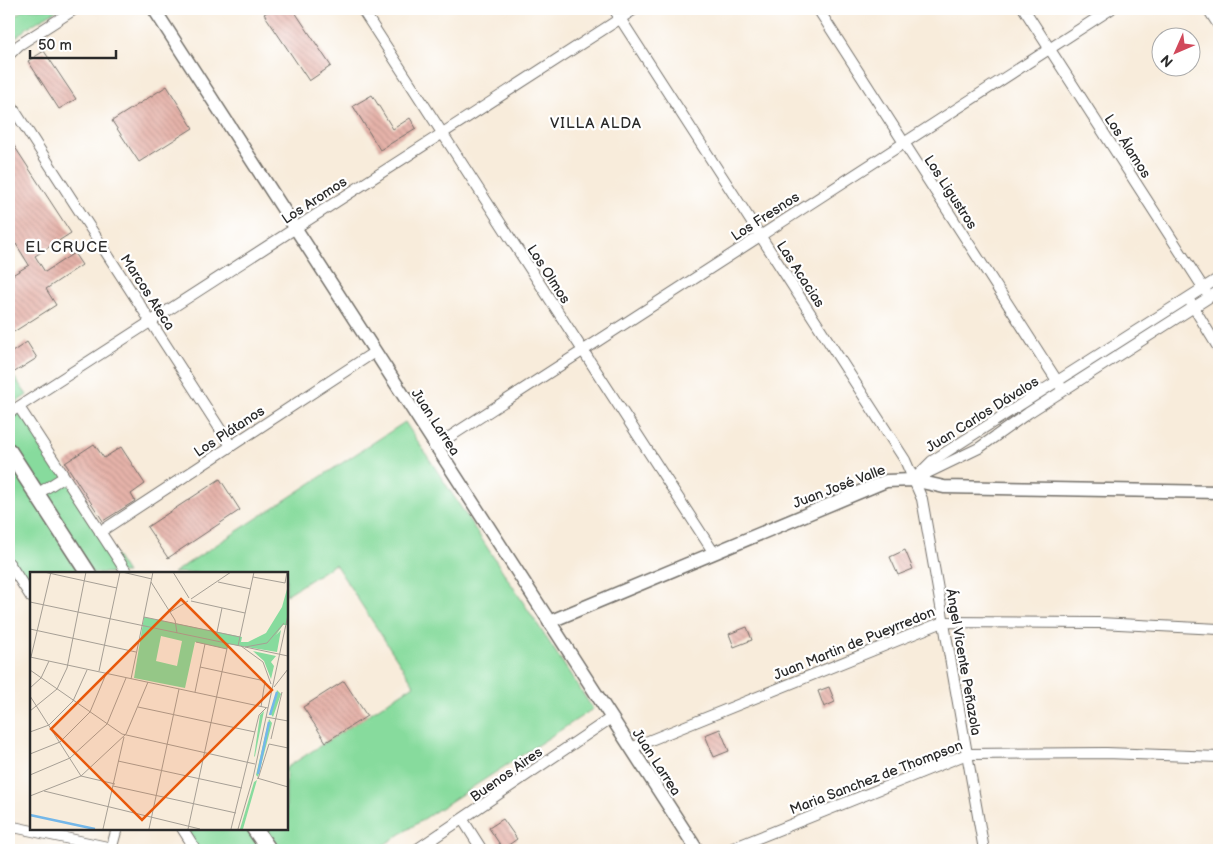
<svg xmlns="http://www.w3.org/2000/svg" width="1228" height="859" viewBox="0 0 1228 859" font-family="'Balsamiq Sans',sans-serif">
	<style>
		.green { fill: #87db9d; stroke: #598364 }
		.building { fill: url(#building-back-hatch) }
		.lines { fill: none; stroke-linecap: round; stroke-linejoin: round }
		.minor-casing { stroke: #736f69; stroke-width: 12 }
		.tertiary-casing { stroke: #736f69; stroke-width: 15 }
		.primary-casing { stroke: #736f69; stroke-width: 18 }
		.minor { stroke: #fff; stroke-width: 10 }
		.tertiary { stroke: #fff; stroke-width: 12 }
		.primary { stroke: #fff; stroke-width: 15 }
		.labels { text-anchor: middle; stroke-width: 4.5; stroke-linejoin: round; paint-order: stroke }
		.street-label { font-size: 14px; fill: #2b2b2b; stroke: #fff }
		.neighbourhood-label { font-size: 15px; letter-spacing: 1px; fill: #2b2b2b; stroke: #fff }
		.inset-river { fill: none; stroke: #74b7e9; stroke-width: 2.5 }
		.inset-road { fill: none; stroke: #a69f95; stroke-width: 1 }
		.view { fill: #e8590c; fill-opacity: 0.15; stroke: #e8590c; stroke-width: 2.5 }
		.inset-edge { fill: none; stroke: #2b2b2b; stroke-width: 2.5 }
	</style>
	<defs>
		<pattern id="building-back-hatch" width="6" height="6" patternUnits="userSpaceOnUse" patternTransform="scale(1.25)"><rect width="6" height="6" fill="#e5b2a9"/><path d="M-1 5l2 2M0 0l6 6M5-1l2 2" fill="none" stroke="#c59992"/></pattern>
	</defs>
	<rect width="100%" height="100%" fill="#fff"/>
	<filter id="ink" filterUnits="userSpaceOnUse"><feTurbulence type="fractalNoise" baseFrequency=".02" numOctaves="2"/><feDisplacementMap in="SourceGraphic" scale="10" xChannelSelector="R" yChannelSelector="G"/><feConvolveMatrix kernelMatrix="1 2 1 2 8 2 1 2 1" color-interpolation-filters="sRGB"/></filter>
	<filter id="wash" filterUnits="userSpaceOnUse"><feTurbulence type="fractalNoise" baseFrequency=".0096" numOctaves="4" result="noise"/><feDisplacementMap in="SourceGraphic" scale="20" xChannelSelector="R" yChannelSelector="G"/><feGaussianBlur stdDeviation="1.12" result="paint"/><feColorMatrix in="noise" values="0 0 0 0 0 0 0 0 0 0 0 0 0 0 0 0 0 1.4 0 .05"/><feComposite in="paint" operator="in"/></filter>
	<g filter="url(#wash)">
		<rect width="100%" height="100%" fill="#f8ecdb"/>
		<g class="green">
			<path d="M 25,9 L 59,9 L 28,27 L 9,43 L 9,20 Z"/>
			<path d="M 9,370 L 27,395 L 9,407 Z"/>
			<path d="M 19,407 L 127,573 L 31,573 L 31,597 L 9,563 L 9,413 Z"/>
			<path d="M 405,422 L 593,709 L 376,850 L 196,850 L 182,828 L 286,828 L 286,768 L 414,685 L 335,564 L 286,595 L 286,573 L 173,573 Z"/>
		</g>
		<g id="blocks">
			<g class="building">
				<path d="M 272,9 L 293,9 L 331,66 L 309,81 L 264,14 Z"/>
				<path d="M 44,51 L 76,99 L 59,109 L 28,61 Z"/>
				<path d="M 167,86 L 193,128 L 139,162 L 112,121 Z"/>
				<path d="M 372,95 L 393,129 L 410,118 L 416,128 L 380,150 L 353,106 Z"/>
				<path d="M 9,138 L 71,233 L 35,256 L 45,272 L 74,253 L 82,265 L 46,289 L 56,305 L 12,333 L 9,328 L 9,277 L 29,265 L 16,244 L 9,249 Z"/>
				<path d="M 27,342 L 37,358 L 13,373 L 9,366 L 9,354 Z"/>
				<path d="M 94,444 L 104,458 L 121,447 L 145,484 L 131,494 L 135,501 L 103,521 L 65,463 Z"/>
				<path d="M 220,479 L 240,510 L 168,558 L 147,527 Z"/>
				<path d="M 905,550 L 913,569 L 898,575 L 890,557 Z"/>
				<path d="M 747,627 L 752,640 L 734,647 L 729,634 Z"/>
				<path d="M 344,681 L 367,716 L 326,742 L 303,707 Z"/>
				<path d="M 829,687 L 835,702 L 824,707 L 818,691 Z"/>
				<path d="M 720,729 L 729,751 L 714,757 L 705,735 Z"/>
				<path d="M 503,819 L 517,839 L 503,849 L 489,828 Z"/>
			</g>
		</g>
	</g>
	<g filter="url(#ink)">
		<use href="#blocks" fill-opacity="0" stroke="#736f69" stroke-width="1"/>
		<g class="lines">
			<g class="minor-casing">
				<g id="minor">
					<path d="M 362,9 L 714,553"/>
					<path d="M 614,9 L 905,460 L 922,499 L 984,850"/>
					<path d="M 818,9 L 1063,390"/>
					<path d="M 1024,9 L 1206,292"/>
					<path d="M 1208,9 L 1219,26"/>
					<path d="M 9,55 L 19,45 L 75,9"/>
					<path d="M 9,102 L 231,446"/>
					<path d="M 1191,303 L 1219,349"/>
					<path d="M 19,407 L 127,573"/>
					<path d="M 9,413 L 635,9"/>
					<path d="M 434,447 L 1111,9"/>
					<path d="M 919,477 L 979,448 L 1028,413 L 1219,291"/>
					<path d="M 913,480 L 932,461 L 1219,278"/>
					<path d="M 37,494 L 64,477"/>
					<path d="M 100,532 L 373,353"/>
					<path d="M 9,563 L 31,597"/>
					<path d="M 631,748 L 943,622 L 1099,623 L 1219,629"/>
					<path d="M 463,820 L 482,850"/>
					<path d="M 9,826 L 112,848"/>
					<path d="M 182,828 L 196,850"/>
					<path d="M 111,850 L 117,828"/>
					<path d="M 416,850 L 611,718"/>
					<path d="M 728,850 L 967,754 L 1106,753 L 1219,757"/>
				</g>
			</g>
			<g class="tertiary-casing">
				<g id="tertiary">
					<path d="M 154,9 L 697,850"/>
					<path d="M 549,622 L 886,481 L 913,480 L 944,487 L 1219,492"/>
				</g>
			</g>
			<g class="primary-casing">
				<g id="primary">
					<path d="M 9,451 L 88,573"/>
					<path d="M 254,828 L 269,850"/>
				</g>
			</g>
			<use href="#minor" class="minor"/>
			<use href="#tertiary" class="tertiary"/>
			<use href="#primary" class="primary"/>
		</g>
	</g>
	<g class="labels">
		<g class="street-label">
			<text transform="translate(1128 146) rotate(57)" y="5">Los Álamos</text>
			<text transform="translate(951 192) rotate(57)" y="5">Los Ligustros</text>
			<text transform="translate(314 200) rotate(-33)" y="5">Los Aromos</text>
			<text transform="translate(765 216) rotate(-33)" y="5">Los Fresnos</text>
			<text transform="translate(549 274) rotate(57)" y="5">Los Olmos</text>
			<text transform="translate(801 274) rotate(57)" y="5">Las Acacias</text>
			<text transform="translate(148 292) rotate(57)" y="5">Marcos Ateca</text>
			<text transform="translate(982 414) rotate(-32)" y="5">Juan Carlos Dávalos</text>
			<text transform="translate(436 422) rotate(57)" y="5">Juan Larrea</text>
			<text transform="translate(229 431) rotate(-33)" y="5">Los Plátanos</text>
			<text transform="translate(839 486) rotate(-21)" y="5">Juan José Valle</text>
			<text transform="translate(854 643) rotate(-22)" y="5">Juan Martin de Pueyrredon</text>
			<text transform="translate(964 662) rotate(80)" y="5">Ángel Vicente Peñazola</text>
			<text transform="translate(657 762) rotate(57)" y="5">Juan Larrea</text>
			<text transform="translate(506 774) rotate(-35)" y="5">Buenos Aires</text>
			<text transform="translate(876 777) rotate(-21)" y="5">Maria Sanchez de Thompson</text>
		</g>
		<g class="neighbourhood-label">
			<text x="596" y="128">VILLA ALDA</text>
			<text x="67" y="252">EL CRUCE</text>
		</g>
	</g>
	<g transform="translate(30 572)">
		<rect width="258" height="258" fill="#f8ecdb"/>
		<path d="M 257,17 L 257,53 L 253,53 L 246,63 L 251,58 L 247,80 L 198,72 L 197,77 L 165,70 L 155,116 L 104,106 L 114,45 L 212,65 L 211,70 L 218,70 L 236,61 L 252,35 ZM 131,64 L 152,69 L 147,94 L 126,89 ZM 223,79 L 246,84 L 241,90 L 244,94 L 241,107 L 234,89 ZM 247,118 L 251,122 L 243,145 L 240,141 ZM 234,139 L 225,184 L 224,185 L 230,143 ZM 239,147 L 242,151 L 228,205 L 226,203 ZM 227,208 L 213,257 L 210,257 L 224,210 Z" fill="#87db9d" fill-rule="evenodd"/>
		<path class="inset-river" d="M 240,143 L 247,120M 228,202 L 239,150M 0,243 L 65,257"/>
		<path class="inset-road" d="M 14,0 L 87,16M 92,0 L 122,7M 143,0 L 159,26M 223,5 L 255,11 L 257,0M 121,10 L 145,48 L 147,61M 188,10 L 221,17M 161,27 L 201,0M 161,29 L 215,41M 0,30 L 258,84M 140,40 L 158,29M 114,45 L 210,65M 112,54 L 123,0M 0,57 L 106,80M 187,60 L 192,36M 166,70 L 197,77M 208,74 L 224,0M 211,74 L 233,90 L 241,112M 215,75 L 237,71 L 254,51M 0,85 L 238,136M 1,85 L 21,0M 170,95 L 235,109 L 231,135M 0,98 L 92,162 L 225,192M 69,99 L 90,0M 101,107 L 112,54M 244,115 L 258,97M 0,116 L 11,106 L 19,89M 165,120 L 175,72M 0,124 L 51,204 L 85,212M 108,135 L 225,160M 0,139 L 27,117 L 37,96 L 56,0M 236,145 L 258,149M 0,160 L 19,153 L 43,129 L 57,98M 241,167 L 252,120M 0,182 L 30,170 L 60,140 L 76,102M 88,189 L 212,216M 0,203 L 40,186 L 77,152 L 96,106M 227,206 L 258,215M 228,207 L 239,172 L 258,176M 83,214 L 206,241M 14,219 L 170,257M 0,224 L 51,204 L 96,162 L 118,110M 73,257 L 94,165M 119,257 L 149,117M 158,257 L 198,72M 201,257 L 229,143 L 236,136M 208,257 L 223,206 L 258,43"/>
		<path class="view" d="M 151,27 L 242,118 L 112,248 L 21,157 Z"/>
		<rect width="258" height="258" class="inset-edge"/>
	</g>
	<rect width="1228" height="859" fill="none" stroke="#fff" stroke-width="30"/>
	<g transform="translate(1176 52) rotate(225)"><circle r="24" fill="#ffffff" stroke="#aaaaaa"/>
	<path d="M0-4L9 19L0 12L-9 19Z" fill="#d1495b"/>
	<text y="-8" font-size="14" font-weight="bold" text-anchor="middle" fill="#2b2b2b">N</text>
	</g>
	<path d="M30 50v8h86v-8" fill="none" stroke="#2b2b2b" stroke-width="2.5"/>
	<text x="38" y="50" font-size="15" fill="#2b2b2b" stroke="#ffffff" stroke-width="4" paint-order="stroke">50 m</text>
</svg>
